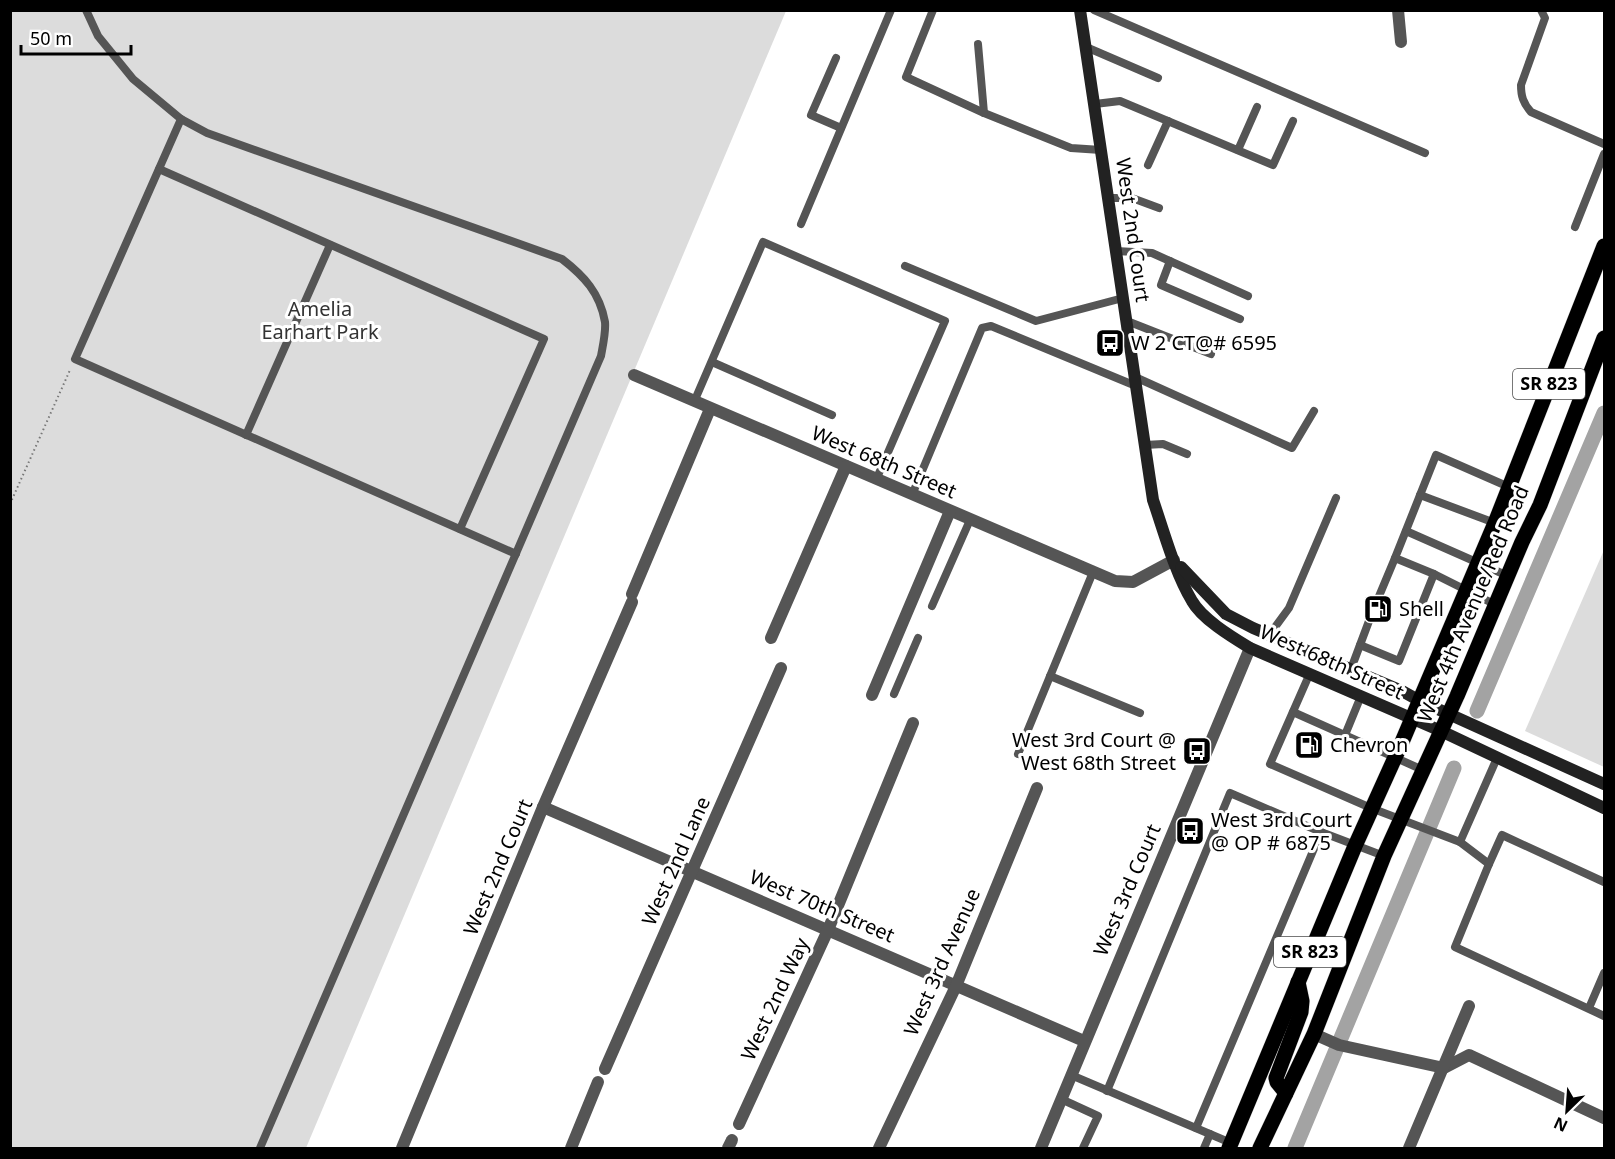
<svg xmlns="http://www.w3.org/2000/svg" width="1615" height="1159" viewBox="0 0 1615 1159" font-family="'Noto Sans',sans-serif">
	<style>
		.green { fill: #dcdcdc }
		.lines { fill: none; stroke-linecap: round; stroke-linejoin: round }
		.canal { stroke: #a3a3a3; stroke-width: 15 }
		.primary-casing { stroke: #dbdbdb; stroke-width: 16 }
		.path { stroke: #777; stroke-width: 2; stroke-dasharray: 1.5 3; stroke-linecap: butt }
		.service { stroke: #555; stroke-width: 8 }
		.minor { stroke: #555; stroke-width: 12 }
		.secondary { stroke: #222; stroke-width: 12 }
		.primary { stroke: #000; stroke-width: 15 }
		.labels { text-anchor: middle; stroke-width: 6; stroke-linejoin: round; paint-order: stroke }
		.shield { fill: #fff; stroke: #4c4c4c; stroke-width: 1.5 }
		.shield-label { font-size: 18px; font-weight: bold; fill: #000 }
		.street-label { font-size: 20px; fill: #000; stroke: #fff }
		.park-label { font-size: 20px; fill: #333; stroke: #fff }
		.poi-label { font-size: 20px; fill: #000; stroke: #fff; text-anchor: start }
	</style>
	<rect width="100%" height="100%" fill="#fff"/>
	<g class="green">
		<path d="M 10,11 L 786,11 L 306,1148 L 11,1148 Z"/>
		<path d="M 1604,550 L 1604,767 L 1525,731 Z"/>
	</g>
	<g class="lines">
		<g class="canal">
			<path d="M 1477,711 L 1604,413"/>
			<path d="M 1295,1148 L 1454,768"/>
		</g>
		<g class="primary-casing">
			<g id="primary">
				<path d="M 1286,1093 L 1277,1082 L 1276,1078 L 1301,1012 L 1302,1001 L 1298,982"/>
				<path d="M 1229,1148 L 1355,846 L 1402,742 L 1495,523 L 1604,246"/>
				<path d="M 1260,1148 L 1314,1034 L 1384,856 L 1457,696 L 1522,542 L 1540,505 L 1604,338"/>
			</g>
		</g>
		<path class="path" d="M 10,504 L 70,370"/>
		<g class="service">
			<path d="M 86,10 L 98,36 L 133,79 L 181,119 L 207,133 L 562,259 C 584,276 600,293 605,322 C 606,332 603,345 601,356 L 260,1148"/>
			<path d="M 933,10 L 906,77 L 984,113 L 1071,148 L 1101,150"/>
			<path d="M 1094,10 L 1425,153"/>
			<path d="M 1541,10 L 1545,18 L 1521,85 C 1521,96 1523,103 1531,112 L 1604,144"/>
			<path d="M 978,44 L 984,113"/>
			<path d="M 1086,47 L 1158,78"/>
			<path d="M 836,58 L 811,115 L 841,128"/>
			<path d="M 1095,104 L 1120,101 L 1273,165 L 1293,121"/>
			<path d="M 181,119 L 75,359 L 516,554"/>
			<path d="M 1238,150 L 1257,107"/>
			<path d="M 1148,165 L 1168,121"/>
			<path d="M 159,169 L 544,339 L 460,529"/>
			<path d="M 1108,198 L 1132,198 L 1159,208"/>
			<path d="M 801,224 L 891,10"/>
			<path d="M 1575,227 L 1604,154"/>
			<path d="M 1116,251 L 1152,253 L 1248,296"/>
			<path d="M 1170,261 L 1161,285 L 1240,319"/>
			<path d="M 905,266 L 1036,321 L 1123,298"/>
			<path d="M 1127,321 L 1211,354"/>
			<path d="M 712,362 L 832,415"/>
			<path d="M 1135,377 L 1292,448 L 1314,411"/>
			<path d="M 694,402 L 763,242 L 945,321 L 876,480"/>
			<path d="M 246,435 L 330,245"/>
			<path d="M 1145,445 L 1163,444 L 1187,454"/>
			<path d="M 912,495 L 982,328 L 991,326 L 1136,386"/>
			<path d="M 1420,495 L 1495,523"/>
			<path d="M 1406,531 L 1508,576"/>
			<path d="M 1377,601 L 1395,558"/>
			<path d="M 1496,605 L 1434,574 L 1395,558 L 1436,455 L 1509,487"/>
			<path d="M 932,606 L 970,520"/>
			<path d="M 1270,634 L 1289,608 L 1336,498"/>
			<path d="M 1360,645 L 1399,661 L 1434,574"/>
			<path d="M 1351,669 L 1369,621"/>
			<path d="M 1310,673 L 1270,764 L 1371,808 L 1460,842 L 1497,758"/>
			<path d="M 1050,676 L 1140,713"/>
			<path d="M 894,694 L 918,638"/>
			<path d="M 1293,712 L 1423,770"/>
			<path d="M 1345,735 L 1361,696"/>
			<path d="M 1018,754 L 1093,572"/>
			<path d="M 1460,842 L 1489,864 L 1455,947 L 1604,1016"/>
			<path d="M 1489,864 L 1502,835 L 1604,882"/>
			<path d="M 1589,1008 L 1604,973"/>
			<path d="M 1071,1075 L 1231,1143"/>
			<path d="M 1107,1091 L 1230,793 L 1321,832 L 1384,856"/>
			<path d="M 1061,1099 L 1098,1116 L 1083,1148"/>
			<path d="M 1196,1128 L 1321,832"/>
			<path d="M 1204,1148 L 1210,1134"/>
		</g>
		<g class="minor">
			<path d="M 1398,10 L 1401,42"/>
			<path d="M 634,375 L 1115,581 L 1133,582 L 1174,560"/>
			<path d="M 632,594 L 710,409"/>
			<path d="M 771,638 L 846,466"/>
			<path d="M 872,695 L 950,511"/>
			<path d="M 543,807 L 1084,1041"/>
			<path d="M 1314,1034 L 1339,1045 L 1444,1068 L 1469,1055 L 1604,1118"/>
			<path d="M 605,1069 L 781,668"/>
			<path d="M 739,1124 L 828,930 L 913,723"/>
			<path d="M 402,1148 L 543,807 L 632,602"/>
			<path d="M 571,1148 L 598,1082"/>
			<path d="M 728,1148 L 732,1140"/>
			<path d="M 879,1148 L 956,986 L 1037,788"/>
			<path d="M 1041,1148 L 1250,648"/>
			<path d="M 1409,1148 L 1469,1006"/>
		</g>
		<g class="secondary">
			<path d="M 1080,10 L 1153,500 C 1164,532 1175,573 1192,601 C 1202,619 1232,637 1250,648 L 1441,731 L 1604,808"/>
			<path d="M 1181,567 L 1226,614 L 1253,628 L 1402,691 L 1420,701 L 1604,784"/>
		</g>
		<use href="#primary" class="primary"/>
	</g>
	<defs>
		<g id="bus-square" transform="scale(1.5)"><rect x="-9" y="-9" width="18" height="18" rx="4" fill="#000" stroke="#fff"/><path d="M-5-6H5V4H4V6H2V4H-2V6H-4V4H-5ZM-3.5-4V0h7V-4ZM-3.5 1.2v1.5H-2V1.2ZM2 1.2v1.5H3.5V1.2Z" fill="#fff"/></g>
		<g id="fuel-square" transform="scale(1.5)"><rect x="-9" y="-9" width="18" height="18" rx="4" fill="#000" stroke="#fff"/><path d="M-5.5-6h7V0h2V4h1.3V-2.5L3-4.5l.8-.8L6-3V5H2.5V1h-1V6h-7ZM-4.2-4.7v3.2H.2V-4.7Z" fill="#fff"/></g>
	</defs>
	<g fill-rule="evenodd">
		<use href="#bus-square" x="1110" y="343"/>
		<use href="#fuel-square" x="1378" y="609"/>
		<use href="#fuel-square" x="1309" y="745"/>
		<use href="#bus-square" x="1197" y="751"/>
		<use href="#bus-square" x="1190" y="831"/>
	</g>
	<g class="labels">
		<g class="shield">
			<rect x="1513" y="369" width="72" height="30" rx="4.5"/>
			<rect x="1274" y="937" width="72" height="30" rx="4.5"/>
		</g>
		<g class="shield-label">
			<text x="1549" y="390">SR 823</text>
			<text x="1310" y="958">SR 823</text>
		</g>
		<g class="street-label">
			<text transform="translate(1133 230) rotate(82)" y="7">West 2nd Court</text>
			<text transform="translate(884 462) rotate(23)" y="7">West 68th Street</text>
			<text transform="translate(1473 604) rotate(-67)" y="7">West 4th Avenue/Red Road</text>
			<text transform="translate(1332 662) rotate(24)" y="7">West 68th Street</text>
			<text transform="translate(676 861) rotate(-66)" y="7">West 2nd Lane</text>
			<text transform="translate(498 867) rotate(-67)" y="7">West 2nd Court</text>
			<text transform="translate(1127 890) rotate(-67)" y="7">West 3rd Court</text>
			<text transform="translate(822 906) rotate(23)" y="7">West 70th Street</text>
			<text transform="translate(942 962) rotate(-66)" y="7">West 3rd Avenue</text>
			<text transform="translate(775 999) rotate(-65)" y="7">West 2nd Way</text>
		</g>
		<g class="park-label">
			<text x="320" y="316">Amelia<tspan x="320" dy="23">Earhart Park</tspan></text>
		</g>
		<g class="poi-label">
			<text x="1131" y="350">W 2 CT@# 6595</text>
			<text x="1399" y="616">Shell</text>
			<text x="1176" y="747" text-anchor="end">West 3rd Court @<tspan x="1176" dy="23">West 68th Street</tspan></text>
			<text x="1330" y="752">Chevron</text>
			<text x="1211" y="827">West 3rd Court<tspan x="1211" dy="23">@ OP # 6875</tspan></text>
		</g>
	</g>
	<rect width="1615" height="1159" fill="none" stroke="#000000" stroke-width="24"/>
	<g transform="translate(1567 1111) rotate(205)" stroke="#ffffff" stroke-width="4.5" paint-order="stroke">
	<path d="M0-4.5L10 22L0 15L-10 22Z" fill="#000000"/>
	<text y="-9" font-size="16" font-weight="bold" text-anchor="middle" fill="#000000">N</text>
	</g>
	<path d="M21 45v9h110v-9" fill="none" stroke="#000000" stroke-width="3"/>
	<text x="30" y="45" font-size="18" fill="#000000" stroke="#ffffff" stroke-width="4.5" paint-order="stroke">50 m</text>
</svg>
